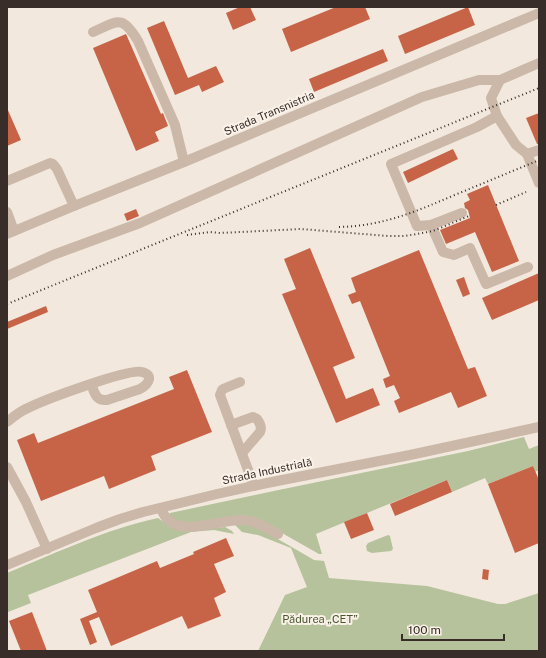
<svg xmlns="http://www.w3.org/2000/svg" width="546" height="658" viewBox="0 0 546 658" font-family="'Public Sans',sans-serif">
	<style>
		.green { fill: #b6c29c }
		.building { fill: #c76447 }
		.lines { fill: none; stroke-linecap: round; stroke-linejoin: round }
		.minor { stroke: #cbb8a8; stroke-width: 10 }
		.rail { stroke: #382d29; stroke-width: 2; stroke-dasharray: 1 3; stroke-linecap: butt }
		.labels { text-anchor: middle; stroke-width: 4; stroke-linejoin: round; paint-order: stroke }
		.street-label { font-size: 11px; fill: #382d29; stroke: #faf2e9 }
		.park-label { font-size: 11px; fill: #47562c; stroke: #faf2e9 }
	</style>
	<rect width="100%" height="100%" fill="#f2e8dd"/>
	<g class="green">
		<path d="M 524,437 L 529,449 L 539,445 L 539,470 L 535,472 L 533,466 L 488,484 L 485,478 L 452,492 L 447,480 L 316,534 L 322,554 L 319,554 L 266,524 L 178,523 L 168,516 L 170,513 L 269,492 L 468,451 Z"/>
		<path d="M 158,518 L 168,525 L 189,530 L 225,527 L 232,531 L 234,534 L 214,530 L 191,532 L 28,595 L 31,603 L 8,612 L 7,610 L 7,573 C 56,553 106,529 158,518 Z"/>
		<path d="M 234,524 L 246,524 L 260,529 L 290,546 L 314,560 L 324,561 L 329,578 L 427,586 L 498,604 L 505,604 L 539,593 L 539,651 L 258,651 L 285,595 L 307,587 L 291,548 L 258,535 L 242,532 Z"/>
		<path d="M 388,535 L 390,536 L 393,549 L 391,551 L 372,553 L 367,551 L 366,546 L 368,543 Z"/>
	</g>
	<g class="building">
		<path d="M 240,7 L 250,7 L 256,20 L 233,30 L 226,13 Z"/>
		<path d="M 336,7 L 365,7 L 370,19 L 291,52 L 282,29 Z"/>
		<path d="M 468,7 L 475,25 L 405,54 L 398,36 Z"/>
		<path d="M 164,21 L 188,78 L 216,66 L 224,82 L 202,92 L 199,85 L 175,95 L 147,28 Z"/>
		<path d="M 126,34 L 161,114 L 163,113 L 168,126 L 155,132 L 159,141 L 136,151 L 93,48 Z"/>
		<path d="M 383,49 L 388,61 L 314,92 L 309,79 Z"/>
		<path d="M 7,108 L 21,140 L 7,146 Z"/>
		<path d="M 539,113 L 539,144 L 537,144 L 526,118 Z"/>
		<path d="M 453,149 L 458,159 L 408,183 L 403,172 Z"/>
		<path d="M 488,185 L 519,261 L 492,272 L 475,232 L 446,244 L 440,230 L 470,218 L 468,210 L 465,208 L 464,203 L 470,200 L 467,194 Z"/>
		<path d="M 136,209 L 139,216 L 127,221 L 124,214 Z"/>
		<path d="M 310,248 L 355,358 L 333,367 L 346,399 L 373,388 L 380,405 L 336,423 L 282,294 L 296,289 L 284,259 Z"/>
		<path d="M 419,250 L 468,369 L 475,367 L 487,396 L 458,408 L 451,392 L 399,413 L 394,401 L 400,398 L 394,385 L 386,388 L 383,379 L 390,376 L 360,301 L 352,304 L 348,295 L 356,292 L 351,278 Z"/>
		<path d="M 539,273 L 539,300 L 492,320 L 482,298 Z"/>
		<path d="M 464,277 L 470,294 L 463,297 L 456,280 Z"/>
		<path d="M 46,306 L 48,312 L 7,329 L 7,322 Z"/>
		<path d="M 187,370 L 212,432 L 151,456 L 156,470 L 109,489 L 104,476 L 41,501 L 17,440 L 34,433 L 38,443 L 174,389 L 169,377 Z"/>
		<path d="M 533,466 L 539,480 L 539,543 L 515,553 L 488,484 Z"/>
		<path d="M 447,480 L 452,492 L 395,516 L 390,504 Z"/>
		<path d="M 367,513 L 374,530 L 351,539 L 344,522 Z"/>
		<path d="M 226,538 L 234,556 L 214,564 L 226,592 L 214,598 L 221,616 L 188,629 L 182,616 L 111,646 L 99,617 L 89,621 L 97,642 L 90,645 L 80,619 L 97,612 L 88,590 L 157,561 L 160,568 L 194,554 L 193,552 Z"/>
		<path d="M 483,569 L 489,570 L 488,580 L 482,579 Z"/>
		<path d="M 32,612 L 47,651 L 21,651 L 9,621 Z"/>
	</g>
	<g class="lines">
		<g class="minor">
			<path d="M 93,32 C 118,21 122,14 138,41 L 175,125 L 184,162"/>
			<path d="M 497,116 L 516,145 L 527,154 L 539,183"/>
			<path d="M 527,154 L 539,150"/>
			<path d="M 7,181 L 50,163 L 53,164 L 57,169 L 74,206"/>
			<path d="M 7,212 L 14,231"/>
			<path d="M 431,225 L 462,213"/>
			<path d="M 7,234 L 74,206 L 184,162 L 539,13"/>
			<path d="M 528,267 L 486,284 L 470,248 L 454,255 L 443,252 L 431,225 L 417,226 L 391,164 L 477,127 L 497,116 L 491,98 L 500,80 L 539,63"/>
			<path d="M 7,276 L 53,255 L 140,223 L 422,97 L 479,80 L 500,80"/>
			<path d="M 240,382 L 223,389 L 222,390 L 220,395 L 254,486"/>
			<path d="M 7,422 C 13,417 20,411 28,408 C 44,400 129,368 142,372 C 154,375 149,384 140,389 L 107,400 C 96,401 95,394 91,384"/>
			<path d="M 231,425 L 253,417 L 257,419 C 260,423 262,428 260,432 L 242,453"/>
			<path d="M 7,467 L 26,502 L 47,549"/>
			<path d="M 161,508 C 172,543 219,518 244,520 C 256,521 267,528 278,534"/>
			<path d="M 7,565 L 96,528 L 120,519 L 143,512 L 217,494 L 267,483 L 410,455 L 539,427"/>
		</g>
		<g class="rail">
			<path d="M 496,205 L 526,192"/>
			<path d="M 339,227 C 384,226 417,211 457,194 C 484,183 510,172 537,161"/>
			<path d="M 187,235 L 210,232 L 220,233 L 301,229 L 388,236 L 404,236 L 417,234 L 433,231 L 469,216"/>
			<path d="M 7,304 L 539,88"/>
		</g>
	</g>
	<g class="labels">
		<g class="street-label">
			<text transform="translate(269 113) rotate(-23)" y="4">Strada Transnistria</text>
			<text transform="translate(267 471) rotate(-12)" y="4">Strada Industrială</text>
		</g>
		<g class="park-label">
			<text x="320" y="623">Pădurea „CET”</text>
		</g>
	</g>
	<rect width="546" height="658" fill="none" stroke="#382d29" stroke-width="16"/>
	<path d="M402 634v6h102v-6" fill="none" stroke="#382d29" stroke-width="2"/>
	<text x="408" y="634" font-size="12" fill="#382d29" stroke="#faf2e9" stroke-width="3" paint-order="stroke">100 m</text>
</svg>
